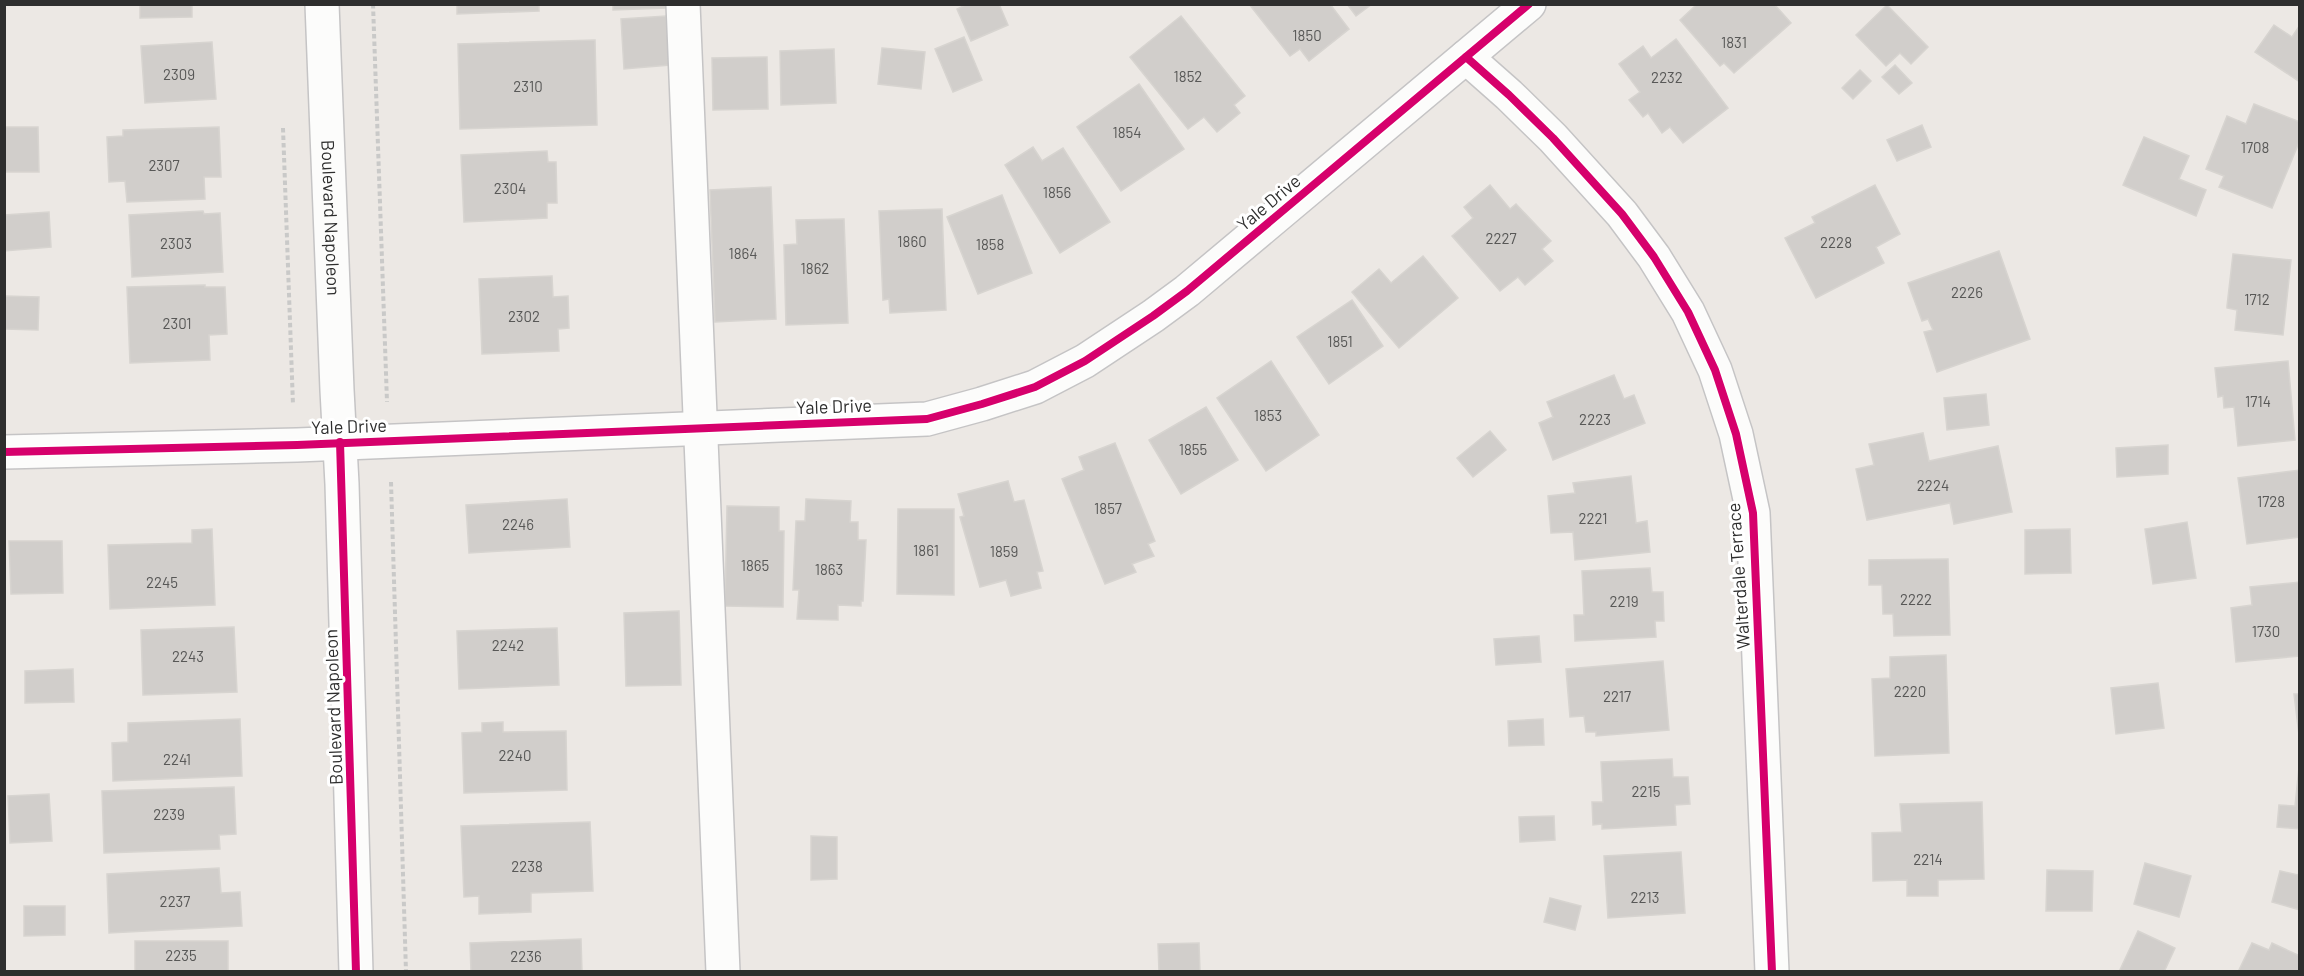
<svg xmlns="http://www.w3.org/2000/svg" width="2304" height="976" viewBox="0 0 2304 976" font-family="Barlow,sans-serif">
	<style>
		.building { fill: #d1cecb; stroke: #d7d4d0; stroke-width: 1.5 }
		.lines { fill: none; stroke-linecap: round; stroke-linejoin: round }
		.minor-casing { stroke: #c5c4c5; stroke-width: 36 }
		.path { stroke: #c9c9c8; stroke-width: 4; stroke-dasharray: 4.5 3; stroke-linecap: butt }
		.minor { stroke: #fcfcfb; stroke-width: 33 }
		.cycleway-casing { stroke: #fff; stroke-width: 11 }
		.cycleway { stroke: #d6006c; stroke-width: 8 }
		.labels { text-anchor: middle; stroke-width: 6; stroke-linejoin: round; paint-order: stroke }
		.number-label { font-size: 15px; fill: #585857 }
		.street-label { font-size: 18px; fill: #2e2e2e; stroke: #fff }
	</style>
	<rect width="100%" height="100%" fill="#ece8e4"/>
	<g class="building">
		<path d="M 140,4 L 192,4 L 192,17 L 140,18 Z"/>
		<path d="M 457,4 L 539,4 L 539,11 L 457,14 Z"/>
		<path d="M 613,4 L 667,4 L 667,8 L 613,10 Z"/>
		<path d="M 967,4 L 999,4 L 1008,25 L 971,41 L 957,9 Z"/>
		<path d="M 1249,4 L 1330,4 L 1349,29 L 1309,61 L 1300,49 L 1290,56 Z"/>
		<path d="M 1347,4 L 1372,4 L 1356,16 Z"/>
		<path d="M 1693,4 L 1774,4 L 1791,23 L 1734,73 L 1724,63 L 1720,66 L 1680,20 L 1695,6 Z"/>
		<path d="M 1887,5 L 1928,47 L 1911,64 L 1900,53 L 1886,66 L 1856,35 Z"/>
		<path d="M 666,16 L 670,65 L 624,69 L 621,19 Z"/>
		<path d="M 1181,16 L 1245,96 L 1234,105 L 1240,113 L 1217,132 L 1204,117 L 1188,129 L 1130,57 Z"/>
		<path d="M 2274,25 L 2292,37 L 2300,25 L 2300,82 L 2255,52 Z"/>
		<path d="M 964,37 L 982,80 L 953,92 L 935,49 Z"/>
		<path d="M 1676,39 L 1728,108 L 1683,143 L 1670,127 L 1662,133 L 1648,113 L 1643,117 L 1629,100 L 1640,92 L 1619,64 L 1643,46 L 1651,58 Z"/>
		<path d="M 595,40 L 597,125 L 460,129 L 458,44 Z"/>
		<path d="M 212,42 L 216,99 L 145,103 L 141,46 Z"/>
		<path d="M 882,48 L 925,52 L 921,89 L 878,84 Z"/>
		<path d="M 834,49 L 836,103 L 781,105 L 780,51 Z"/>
		<path d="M 767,57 L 768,109 L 713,110 L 712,58 Z"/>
		<path d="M 1895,65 L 1912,83 L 1899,94 L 1882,77 Z"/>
		<path d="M 1860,70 L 1871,81 L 1853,99 L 1842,88 Z"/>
		<path d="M 1139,84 L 1184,149 L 1121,191 L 1077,127 Z"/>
		<path d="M 2254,104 L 2300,122 L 2300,140 L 2272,208 L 2219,187 L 2224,176 L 2206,169 L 2227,116 L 2246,124 Z"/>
		<path d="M 1922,125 L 1931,147 L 1897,161 L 1887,140 Z"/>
		<path d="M 4,127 L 38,127 L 39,172 L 4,172 Z"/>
		<path d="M 219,127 L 221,177 L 204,177 L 205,199 L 127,202 L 125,181 L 109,182 L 107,137 L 123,136 L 123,130 Z"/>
		<path d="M 2144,137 L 2189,156 L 2179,179 L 2206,190 L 2196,216 L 2123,185 Z"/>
		<path d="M 1033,147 L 1042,161 L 1063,148 L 1110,222 L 1060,253 L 1005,165 Z"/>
		<path d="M 547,151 L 548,162 L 556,162 L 557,203 L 547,203 L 547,218 L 464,222 L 461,155 Z"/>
		<path d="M 1490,185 L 1510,209 L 1516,204 L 1551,241 L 1542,249 L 1553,261 L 1525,285 L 1518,277 L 1500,291 L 1452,236 L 1473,218 L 1464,207 Z"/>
		<path d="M 1875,185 L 1900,234 L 1876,247 L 1884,263 L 1816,298 L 1785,238 L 1815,223 L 1812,217 Z"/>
		<path d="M 771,187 L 776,319 L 715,322 L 710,190 Z"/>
		<path d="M 1002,195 L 1032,273 L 978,294 L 947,217 Z"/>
		<path d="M 942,209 L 946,310 L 890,313 L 889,299 L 883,300 L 879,211 Z"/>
		<path d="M 203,211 L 204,214 L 220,213 L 223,272 L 132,277 L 129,215 Z"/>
		<path d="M 49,212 L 51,247 L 4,251 L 4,215 Z"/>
		<path d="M 844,219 L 848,323 L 786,325 L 784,245 L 797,244 L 796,220 Z"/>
		<path d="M 1999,251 L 2030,339 L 1937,372 L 1924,332 L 1933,330 L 1928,319 L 1922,321 L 1908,283 Z"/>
		<path d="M 2233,254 L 2291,260 L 2283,335 L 2235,330 L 2237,310 L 2227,308 L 2227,306 Z"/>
		<path d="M 1423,256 L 1458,298 L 1399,348 L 1352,292 L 1379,269 L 1391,283 Z"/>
		<path d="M 552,276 L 553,297 L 568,296 L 569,328 L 558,329 L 559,351 L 482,354 L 479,279 Z"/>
		<path d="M 205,285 L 205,287 L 225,287 L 227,334 L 209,335 L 210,360 L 130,363 L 127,287 Z"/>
		<path d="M 5,296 L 39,297 L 38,330 L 5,329 Z"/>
		<path d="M 1352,300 L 1383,346 L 1329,384 L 1297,337 Z"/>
		<path d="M 1271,361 L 1319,435 L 1266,471 L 1217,398 Z"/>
		<path d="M 2288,361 L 2295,440 L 2238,446 L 2234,407 L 2224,408 L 2223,396 L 2218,397 L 2215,368 Z"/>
		<path d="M 1614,375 L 1624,399 L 1634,395 L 1645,423 L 1553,460 L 1539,423 L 1553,417 L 1547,402 Z"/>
		<path d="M 1986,394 L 1989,425 L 1947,430 L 1944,398 Z"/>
		<path d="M 1206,407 L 1238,460 L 1181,494 L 1149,440 Z"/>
		<path d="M 1490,431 L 1506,450 L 1473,477 L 1457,458 Z"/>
		<path d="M 1923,433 L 1929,461 L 1998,446 L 2012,512 L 1954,524 L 1950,503 L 1867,520 L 1856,469 L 1874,465 L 1869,444 Z"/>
		<path d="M 1115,443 L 1155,541 L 1148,544 L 1154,556 L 1132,564 L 1136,572 L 1105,584 L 1062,479 L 1084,470 L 1079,457 Z"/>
		<path d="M 2168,445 L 2168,474 L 2117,477 L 2116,448 Z"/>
		<path d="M 2300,470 L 2300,537 L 2247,544 L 2238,478 Z"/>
		<path d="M 1631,476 L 1636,523 L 1647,521 L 1650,552 L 1575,560 L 1573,532 L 1551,533 L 1548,496 L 1575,493 L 1573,483 Z"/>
		<path d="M 1008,481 L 1014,502 L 1024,500 L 1043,571 L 1037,572 L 1041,588 L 1011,596 L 1006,580 L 980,587 L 960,517 L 964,516 L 958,494 Z"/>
		<path d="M 567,499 L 570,547 L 469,553 L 466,505 Z"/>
		<path d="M 806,499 L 851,501 L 850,522 L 858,522 L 858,540 L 866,540 L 863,601 L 861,601 L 861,606 L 838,605 L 838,620 L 797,619 L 799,590 L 793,590 L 796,521 L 805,521 Z"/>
		<path d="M 727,506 L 779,507 L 779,531 L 784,531 L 783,607 L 725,606 Z"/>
		<path d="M 898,509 L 954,509 L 954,595 L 897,594 Z"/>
		<path d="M 2187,522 L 2196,578 L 2153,584 L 2145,529 Z"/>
		<path d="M 212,529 L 215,605 L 110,609 L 108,545 L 192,543 L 192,530 Z"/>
		<path d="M 2070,529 L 2071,573 L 2025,574 L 2025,530 Z"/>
		<path d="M 9,541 L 62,541 L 63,593 L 11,594 Z"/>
		<path d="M 1948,559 L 1950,635 L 1894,636 L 1893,614 L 1883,614 L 1882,585 L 1869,585 L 1869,560 Z"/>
		<path d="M 1650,568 L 1652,592 L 1663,592 L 1664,621 L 1655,621 L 1656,637 L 1575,641 L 1574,615 L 1584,615 L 1582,571 Z"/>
		<path d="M 2300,582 L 2300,656 L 2236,662 L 2231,608 L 2252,605 L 2250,587 Z"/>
		<path d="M 679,611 L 681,685 L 626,686 L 624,613 Z"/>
		<path d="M 234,627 L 237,692 L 143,695 L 141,630 Z"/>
		<path d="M 557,628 L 559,685 L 459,689 L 457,631 Z"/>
		<path d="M 1539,636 L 1541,662 L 1496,665 L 1494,639 Z"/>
		<path d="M 1946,655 L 1949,753 L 1875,756 L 1872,679 L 1890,678 L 1890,657 Z"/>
		<path d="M 1663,661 L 1669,730 L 1596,736 L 1596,732 L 1586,732 L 1584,716 L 1570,717 L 1566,669 Z"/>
		<path d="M 73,669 L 74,702 L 25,703 L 25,671 Z"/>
		<path d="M 2158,683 L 2164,728 L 2116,734 L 2111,688 Z"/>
		<path d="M 2294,694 L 2300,694 L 2300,743 Z"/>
		<path d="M 240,719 L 242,776 L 113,781 L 112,743 L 128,742 L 128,723 Z"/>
		<path d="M 1543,719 L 1544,745 L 1509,746 L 1508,721 Z"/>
		<path d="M 503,722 L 503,732 L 566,731 L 567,790 L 464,793 L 462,733 L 482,732 L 482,723 Z"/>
		<path d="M 1672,759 L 1673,777 L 1688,777 L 1690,804 L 1675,805 L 1676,825 L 1602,829 L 1602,824 L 1593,825 L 1592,802 L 1603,802 L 1601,762 Z"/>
		<path d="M 2299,767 L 2300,829 L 2277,827 L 2279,805 L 2295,806 Z"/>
		<path d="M 234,787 L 236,834 L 219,835 L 220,849 L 104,853 L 102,791 Z"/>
		<path d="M 49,794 L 52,841 L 10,843 L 8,796 Z"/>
		<path d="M 1982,802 L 1984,879 L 1938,880 L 1938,896 L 1907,896 L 1907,880 L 1873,881 L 1872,833 L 1902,832 L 1900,804 Z"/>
		<path d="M 1554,816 L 1555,840 L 1520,842 L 1519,817 Z"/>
		<path d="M 590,822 L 593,891 L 531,893 L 531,912 L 479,914 L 479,896 L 464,897 L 461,826 Z"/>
		<path d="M 811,836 L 837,837 L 837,879 L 811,880 Z"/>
		<path d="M 1681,852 L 1685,913 L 1608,918 L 1604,856 Z"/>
		<path d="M 2145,863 L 2191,876 L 2179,917 L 2134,904 Z"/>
		<path d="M 219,868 L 221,893 L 240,892 L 242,926 L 109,933 L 107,874 Z"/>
		<path d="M 2047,870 L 2093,871 L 2092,911 L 2046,911 Z"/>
		<path d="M 2300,870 L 2300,910 L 2272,902 L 2280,871 L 2298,875 Z"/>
		<path d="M 1550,898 L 1581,906 L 1575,930 L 1544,922 Z"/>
		<path d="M 24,906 L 65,906 L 65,935 L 24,936 Z"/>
		<path d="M 2138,931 L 2175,948 L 2164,972 L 2119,972 Z"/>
		<path d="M 581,939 L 582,972 L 471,972 L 470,943 Z"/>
		<rect x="135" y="941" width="93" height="31"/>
		<path d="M 1199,943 L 1200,972 L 1159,972 L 1158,944 Z"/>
		<path d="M 2252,943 L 2269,950 L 2272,943 L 2300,956 L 2300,972 L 2238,972 Z"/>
	</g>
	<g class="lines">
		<g class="minor-casing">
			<g id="minor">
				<path id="s1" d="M 322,4 L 337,390 L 342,484 L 356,972"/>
				<path d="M 683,4 L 723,972"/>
				<path d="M 1466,57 L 1509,95 L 1553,138 L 1622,214 L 1654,257 L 1688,312 L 1715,370 L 1736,434 L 1753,513 L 1772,972"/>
				<path d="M 4,452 L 297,445 L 927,419 L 982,404 L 1035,387 L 1085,361 L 1153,316 L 1187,291 L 1529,4"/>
			</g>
		</g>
		<g class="path">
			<path d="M 373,4 L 387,402"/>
			<path d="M 283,128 L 293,405"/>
			<path d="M 391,482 L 406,972"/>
		</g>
		<use href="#minor" class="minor"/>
		<g class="cycleway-casing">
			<g id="cycleway">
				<path d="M 1466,57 L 1509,95 L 1553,138 L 1622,214 L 1654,257 L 1688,312 L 1715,370 L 1736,434 L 1753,513 L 1772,972"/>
				<path d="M 340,442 L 356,972"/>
				<path d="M 4,452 L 297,445 L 927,419 L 982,404 L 1035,387 L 1085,361 L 1153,316 L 1187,291 L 1529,4"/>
			</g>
		</g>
		<use href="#cycleway" class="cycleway"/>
	</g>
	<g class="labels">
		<g class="number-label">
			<text x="1307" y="41">1850</text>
			<text x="1734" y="48">1831</text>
			<text x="179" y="80">2309</text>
			<text x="1188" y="82">1852</text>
			<text x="1667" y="83">2232</text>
			<text x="528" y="92">2310</text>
			<text x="1127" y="138">1854</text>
			<text x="2255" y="153">1708</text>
			<text x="164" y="171">2307</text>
			<text x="510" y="194">2304</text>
			<text x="1057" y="198">1856</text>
			<text x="1501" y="244">2227</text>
			<text x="912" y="247">1860</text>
			<text x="1836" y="248">2228</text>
			<text x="176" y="249">2303</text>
			<text x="990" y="250">1858</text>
			<text x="743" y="259">1864</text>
			<text x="815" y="274">1862</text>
			<text x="1967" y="298">2226</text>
			<text x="2257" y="305">1712</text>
			<text x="524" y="322">2302</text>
			<text x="177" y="329">2301</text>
			<text x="1340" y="347">1851</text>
			<text x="2258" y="407">1714</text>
			<text x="1268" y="421">1853</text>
			<text x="1595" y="425">2223</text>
			<text x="1193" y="455">1855</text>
			<text x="1933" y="491">2224</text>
			<text x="2271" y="507">1728</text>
			<text x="1108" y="514">1857</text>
			<text x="1593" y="524">2221</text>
			<text x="518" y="530">2246</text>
			<text x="926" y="556">1861</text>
			<text x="1004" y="557">1859</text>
			<text x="755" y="571">1865</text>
			<text x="829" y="575">1863</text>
			<text x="162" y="588">2245</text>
			<text x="1916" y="605">2222</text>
			<text x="1624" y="607">2219</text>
			<text x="2266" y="637">1730</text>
			<text x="508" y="651">2242</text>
			<text x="188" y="662">2243</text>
			<text x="1910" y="697">2220</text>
			<text x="1617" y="702">2217</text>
			<text x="515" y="761">2240</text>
			<text x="177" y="765">2241</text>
			<text x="1646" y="797">2215</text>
			<text x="169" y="820">2239</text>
			<text x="1928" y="865">2214</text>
			<text x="527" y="872">2238</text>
			<text x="1645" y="903">2213</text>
			<text x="175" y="907">2237</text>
			<text x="181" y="961">2235</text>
			<text x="526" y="962">2236</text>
		</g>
		<g class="street-label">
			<text transform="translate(1269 203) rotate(-40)" y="6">Yale Drive</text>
			<text dy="6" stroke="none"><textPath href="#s1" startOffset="214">Boulevard Napoleon</textPath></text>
			<text transform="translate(834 407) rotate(-2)" y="6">Yale Drive</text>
			<text transform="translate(349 427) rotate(-2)" y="6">Yale Drive</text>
			<text transform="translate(1739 576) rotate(-94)" y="6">Walterdale Terrace</text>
			<text transform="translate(334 707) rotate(-92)" y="6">Boulevard Napoleon</text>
		</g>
	</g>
	<rect width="2304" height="976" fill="none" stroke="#2e2e2e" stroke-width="12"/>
</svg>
